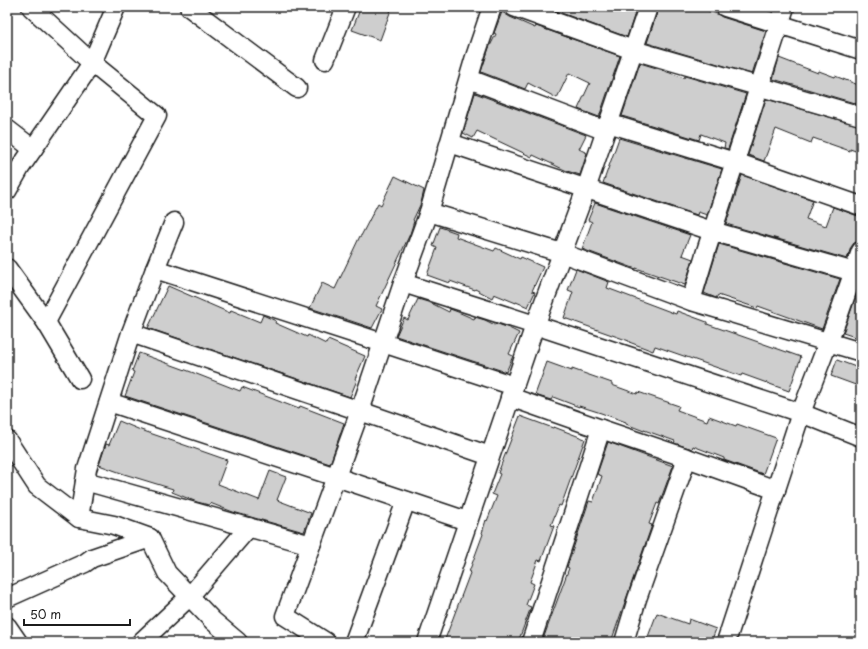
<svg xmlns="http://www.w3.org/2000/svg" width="868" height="649" viewBox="0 0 868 649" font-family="'Playpen Sans',sans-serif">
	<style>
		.building { fill: #cecece; stroke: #1c1c1c }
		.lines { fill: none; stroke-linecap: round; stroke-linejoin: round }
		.minor-casing { stroke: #1c1c1c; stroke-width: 21 }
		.minor { stroke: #fff; stroke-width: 18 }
	</style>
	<rect width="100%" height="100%" fill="#fff"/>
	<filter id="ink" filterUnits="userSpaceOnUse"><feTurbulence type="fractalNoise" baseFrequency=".025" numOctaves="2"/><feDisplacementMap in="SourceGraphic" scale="8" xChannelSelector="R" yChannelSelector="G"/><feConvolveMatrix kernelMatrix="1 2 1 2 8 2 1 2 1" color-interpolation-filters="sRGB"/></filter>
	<g filter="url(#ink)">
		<g class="building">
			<path d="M 361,7 L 392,7 L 380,40 L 352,30 Z"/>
			<path d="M 545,7 L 637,7 L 627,37 Z"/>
			<path d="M 658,7 L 698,7 L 717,14 L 722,17 L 766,31 L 752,74 L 647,43 L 658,10 Z"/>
			<path d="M 502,12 L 510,17 L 535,28 L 536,26 L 620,56 L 599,117 L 578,109 L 590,83 L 569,73 L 557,98 L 528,83 L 525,89 L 481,72 L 489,48 L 496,34 L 494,33 Z"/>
			<path d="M 779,58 L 818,73 L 819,71 L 835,77 L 835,76 L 861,86 L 861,105 L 773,79 Z"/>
			<path d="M 640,63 L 663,70 L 662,70 L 684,78 L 685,76 L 746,94 L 728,149 L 724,148 L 725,143 L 701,134 L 699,140 L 622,116 Z"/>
			<path d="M 475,93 L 586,135 L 579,149 L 587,153 L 580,175 L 567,171 L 533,155 L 532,157 L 477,131 L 473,138 L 463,133 Z"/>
			<path d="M 766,99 L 861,126 L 861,153 L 850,149 L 850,151 L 813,138 L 811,143 L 776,129 L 764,161 L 748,155 Z"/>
			<path d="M 619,138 L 722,169 L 707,215 L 698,212 L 697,215 L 603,183 Z"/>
			<path d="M 742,175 L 813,200 L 806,219 L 826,226 L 833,207 L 858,216 L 861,216 L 861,235 L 859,241 L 854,243 L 851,247 L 847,259 L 726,224 Z"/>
			<path d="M 395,176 L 424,190 L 421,203 L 413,220 L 414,221 L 410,234 L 376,306 L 382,309 L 372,328 L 342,318 L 341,318 L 310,308 L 322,283 L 335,289 L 360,236 L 361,236 L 378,203 L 381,205 Z"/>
			<path d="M 595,203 L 690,235 L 682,255 L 693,259 L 685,285 L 636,268 L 636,269 L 582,249 L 592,222 L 588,220 Z"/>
			<path d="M 440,227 L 457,233 L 456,237 L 494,251 L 496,248 L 520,259 L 521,257 L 543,267 L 532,291 L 535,292 L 528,307 L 516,302 L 516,303 L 494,294 L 492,298 L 475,289 L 475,290 L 450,281 L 449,283 L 427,275 L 437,248 L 433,246 Z"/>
			<path d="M 719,244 L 840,279 L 822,329 L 758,306 L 757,308 L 718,295 L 716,298 L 704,293 Z"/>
			<path d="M 576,269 L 609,282 L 607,288 L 676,314 L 677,311 L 707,322 L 707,324 L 801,357 L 789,391 L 742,374 L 741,376 L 655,346 L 653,351 L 629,342 L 629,341 L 564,318 L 573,292 L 568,290 Z"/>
			<path d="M 860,285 L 861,285 L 861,339 L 843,333 Z"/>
			<path d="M 168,286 L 230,313 L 231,310 L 260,322 L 263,315 L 276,321 L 275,323 L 307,337 L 308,335 L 326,344 L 328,340 L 365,356 L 355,379 L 357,380 L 350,397 L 148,328 Z"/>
			<path d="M 418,299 L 431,303 L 449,312 L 450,309 L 458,312 L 474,319 L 475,317 L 485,320 L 495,325 L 495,323 L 509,328 L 519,333 L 509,354 L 513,356 L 506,372 L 396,336 L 404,318 L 408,320 Z"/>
			<path d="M 139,353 L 194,373 L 240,391 L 242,387 L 299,409 L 300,406 L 344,423 L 330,464 L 125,396 L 134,372 L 132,371 Z"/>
			<path d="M 837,360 L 861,369 L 861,387 L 831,376 Z"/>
			<path d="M 547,362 L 572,371 L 572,369 L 612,383 L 612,385 L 637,394 L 638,392 L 679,406 L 677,410 L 707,421 L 709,416 L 736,426 L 737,424 L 776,438 L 763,474 L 724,460 L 724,458 L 693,446 L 692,449 L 674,443 L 675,441 L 644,430 L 644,431 L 626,424 L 626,422 L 601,413 L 579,406 L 579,407 L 553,397 L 551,400 L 535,395 Z"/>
			<path d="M 520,416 L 553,428 L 554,427 L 585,439 L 561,506 L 559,505 L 551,525 L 554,526 L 541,561 L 538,560 L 530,582 L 534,584 L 526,605 L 531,607 L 518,642 L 444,642 L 470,573 L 469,572 L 483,534 L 482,533 L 486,520 L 487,521 L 497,496 L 492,494 L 500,474 L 498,473 Z"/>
			<path d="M 119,421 L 138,429 L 193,448 L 227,460 L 218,484 L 259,500 L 270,471 L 286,477 L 277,500 L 311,513 L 304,532 L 233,512 L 210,503 L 209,505 L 197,502 L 172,492 L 173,489 L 124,474 L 99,465 L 106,444 L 109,445 Z"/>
			<path d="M 608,442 L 673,466 L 659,504 L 657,503 L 649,524 L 652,525 L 611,642 L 542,642 L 569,568 L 567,567 L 589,501 L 593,502 L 602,476 L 597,474 Z"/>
			<path d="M 657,613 L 688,624 L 689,619 L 716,629 L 711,642 L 646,642 Z"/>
		</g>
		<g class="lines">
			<g class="minor-casing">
				<g id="minor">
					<path d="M 31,7 L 92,63 L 157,116 L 46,322"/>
					<path d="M 189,7 L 297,88"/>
					<path d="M 514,7 L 633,50 L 861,116"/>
					<path d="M 725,7 L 861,50"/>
					<path d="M 325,60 L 346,7"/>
					<path d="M 469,79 L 606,131"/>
					<path d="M 608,123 L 735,162 L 861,206"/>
					<path d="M 7,129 L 33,149"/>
					<path d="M 450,143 L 712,231 L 854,272"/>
					<path d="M 7,191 L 20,168 L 92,63 L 116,7"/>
					<path d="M 429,212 L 562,253 L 691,301 L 861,352"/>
					<path d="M 7,268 L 46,322 L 80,379"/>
					<path d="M 155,269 L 174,222"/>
					<path d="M 403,283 L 535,325 L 801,413 L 861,437"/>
					<path d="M 691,301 L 706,251 L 785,7"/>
					<path d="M 131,333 L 360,411 L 490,456"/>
					<path d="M 510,397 L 601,429 L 687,458 L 776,490"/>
					<path d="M 109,402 L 336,477 L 467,521"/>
					<path d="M 7,440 L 37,486 L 79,518 L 114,525 L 150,538 L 167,573 L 213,621 L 238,642"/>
					<path d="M 85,481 L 311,545"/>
					<path d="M 79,518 L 87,469 L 131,333 L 155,269 L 383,343 L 514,386"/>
					<path d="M 7,598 L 85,563 L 92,558 L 150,538"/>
					<path d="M 7,626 L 18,642"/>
					<path d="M 141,642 L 189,597 L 249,527"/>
					<path d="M 326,642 L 285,616 L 360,411 L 403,283 L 429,212 L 474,60 L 492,7"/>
					<path d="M 354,642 L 406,501"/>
					<path d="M 427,642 L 532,334 L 586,189 L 648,7"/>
					<path d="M 531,642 L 601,429"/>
					<path d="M 624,642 L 637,599 L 687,458"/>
					<path d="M 726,642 L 801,413 L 839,314 L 861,251"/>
				</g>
			</g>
			<use href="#minor" class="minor"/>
		</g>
	</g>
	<rect width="868" height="649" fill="none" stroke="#fff" stroke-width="24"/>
	<rect x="12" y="12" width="844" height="625" fill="none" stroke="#1c1c1c" stroke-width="1.5" filter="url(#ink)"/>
	<path d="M24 619v6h106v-6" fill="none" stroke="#1c1c1c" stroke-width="2"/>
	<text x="30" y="619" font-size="12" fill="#1c1c1c" stroke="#ffffff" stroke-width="3" paint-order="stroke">50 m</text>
</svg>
